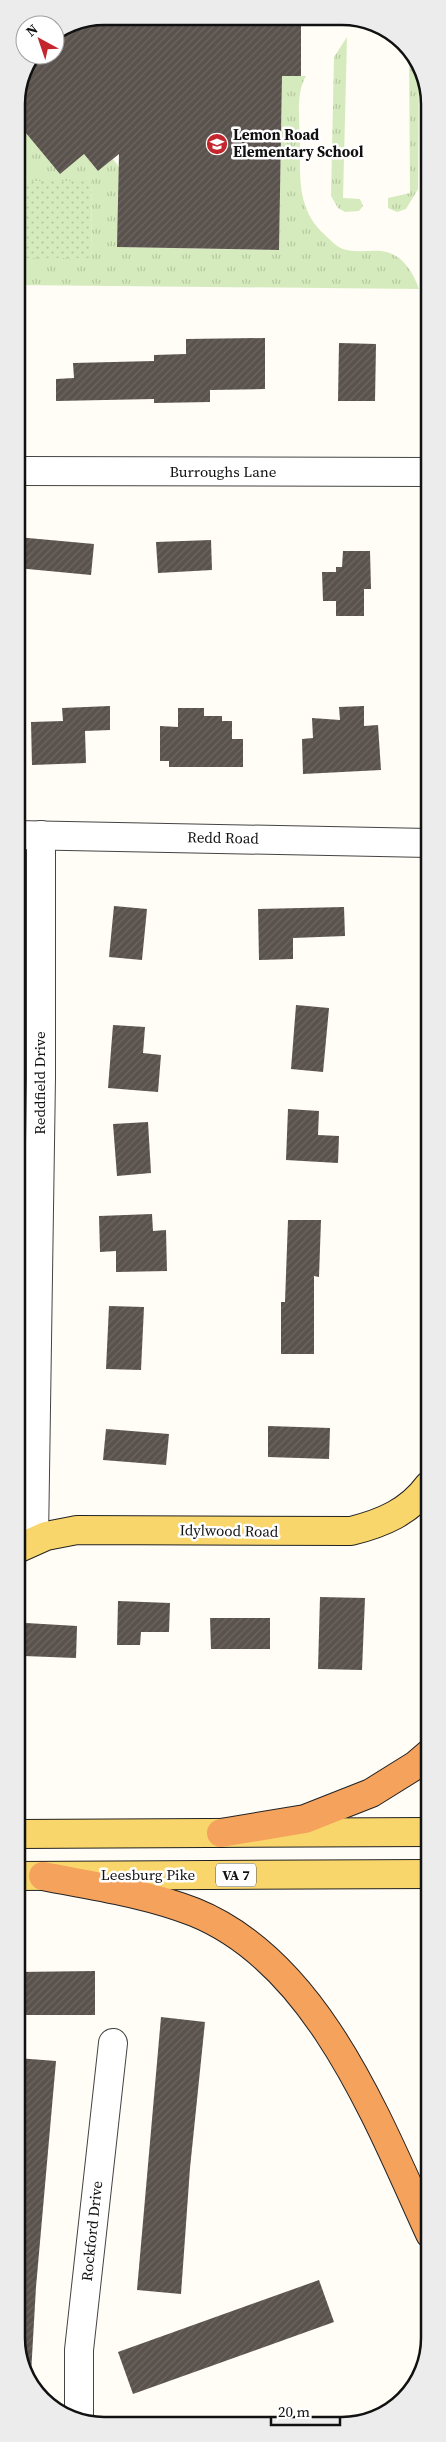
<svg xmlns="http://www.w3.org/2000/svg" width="446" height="2442" viewBox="0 0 446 2442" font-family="'Source Serif 4',serif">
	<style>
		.grass { fill: url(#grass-tufts) }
		.park { fill: url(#park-dots) }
		.building { fill: url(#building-hatch) }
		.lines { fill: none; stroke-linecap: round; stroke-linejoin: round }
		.minor-casing { stroke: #444; stroke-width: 30 }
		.major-casing { stroke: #222; stroke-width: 30 }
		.highway-casing { stroke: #222; stroke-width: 30 }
		.minor { stroke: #fff; stroke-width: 28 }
		.major { stroke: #f9d66b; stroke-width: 28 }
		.highway { stroke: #f5a25d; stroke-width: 28 }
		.labels { text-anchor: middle; stroke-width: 5; stroke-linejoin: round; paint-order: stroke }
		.shield { fill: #fff; stroke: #585858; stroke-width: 1 }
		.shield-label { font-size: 14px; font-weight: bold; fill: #111 }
		.poi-label { font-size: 15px; font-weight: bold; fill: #111; stroke: #fff; text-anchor: start }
		.street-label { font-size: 15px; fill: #111; stroke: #fff }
		.rim { fill: none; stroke: #111; stroke-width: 2.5 }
	</style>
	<defs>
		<pattern id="grass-tufts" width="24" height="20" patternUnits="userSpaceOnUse" patternTransform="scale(1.25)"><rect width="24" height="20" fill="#d5ebbd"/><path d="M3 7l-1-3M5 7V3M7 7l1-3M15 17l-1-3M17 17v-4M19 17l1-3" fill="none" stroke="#b6c8a1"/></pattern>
		<pattern id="park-dots" width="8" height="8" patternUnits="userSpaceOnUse" patternTransform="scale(1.25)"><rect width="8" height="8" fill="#d5ebbd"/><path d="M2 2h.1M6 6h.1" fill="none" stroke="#b6c8a1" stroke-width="1.8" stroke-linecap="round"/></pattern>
		<pattern id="building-hatch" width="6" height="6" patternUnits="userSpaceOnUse" patternTransform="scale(1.25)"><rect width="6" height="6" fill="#5a524d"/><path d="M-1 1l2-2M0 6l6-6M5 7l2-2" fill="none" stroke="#6d6662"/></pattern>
	</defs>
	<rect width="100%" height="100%" fill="#fffdf5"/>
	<g class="grass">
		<path d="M 347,37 L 343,198 L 360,199 L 363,206 L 359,211 L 345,212 L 338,208 L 331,196 L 334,57 Z"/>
		<path d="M 409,49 L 419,71 L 418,189 L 406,209 L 397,212 L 388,208 L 388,198 L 410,193 Z"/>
		<path d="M 282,76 L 306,76 C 295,94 300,124 300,144 C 300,178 297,210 325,235 C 330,240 337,247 343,249 C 355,253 369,250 381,251 C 402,253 413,272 419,289 L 16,285 L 16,258 L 91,258 L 92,182 L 16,181 L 16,121 L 84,154 L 98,171 L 113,159 L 119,167 L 118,247 L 279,250 Z"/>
	</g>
	<path class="park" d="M 16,181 L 92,181 L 91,258 L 16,258 Z"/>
	<g class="building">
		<path d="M 281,20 L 301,22 L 301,76 L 282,76 L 279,250 L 117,247 L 119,154 L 98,171 L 84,154 L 60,174 L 16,121 L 16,99 L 36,55 L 55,55 L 55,33 L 71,23 Z"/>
		<path d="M 265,338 L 265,389 L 210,390 L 210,402 L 154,403 L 154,399 L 56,401 L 56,379 L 74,378 L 73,363 L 154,361 L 154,355 L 186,354 L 186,339 Z"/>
		<path d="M 339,343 L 376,344 L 375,401 L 338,401 Z"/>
		<path d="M 17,537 L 94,544 L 91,575 L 17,568 Z"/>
		<path d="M 211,540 L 212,570 L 158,573 L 156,542 Z"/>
		<path d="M 343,551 L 370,551 L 371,589 L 364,589 L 364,616 L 336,616 L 336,601 L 323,601 L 322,572 L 336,572 L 336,567 L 342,567 Z"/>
		<path d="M 110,706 L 110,730 L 85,731 L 86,763 L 32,765 L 31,722 L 63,721 L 62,708 Z"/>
		<path d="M 364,706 L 364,726 L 378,725 L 381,770 L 303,774 L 302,739 L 313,738 L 312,718 L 340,720 L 339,707 Z"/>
		<path d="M 178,708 L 204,708 L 204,716 L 222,716 L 222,721 L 232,721 L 232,739 L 243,739 L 243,767 L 169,767 L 169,761 L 160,761 L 160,726 L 178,727 Z"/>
		<path d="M 114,906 L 147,909 L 142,960 L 109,957 Z"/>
		<path d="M 344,907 L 345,936 L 293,938 L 293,959 L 259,960 L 258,909 Z"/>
		<path d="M 296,1005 L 329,1008 L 323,1072 L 291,1069 Z"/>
		<path d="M 113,1025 L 145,1027 L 143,1053 L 161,1055 L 158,1092 L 108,1088 Z"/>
		<path d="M 288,1109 L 319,1111 L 318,1135 L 339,1136 L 338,1163 L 286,1160 Z"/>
		<path d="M 148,1122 L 151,1173 L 117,1176 L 113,1124 Z"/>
		<path d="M 152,1214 L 153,1231 L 166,1230 L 167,1271 L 116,1272 L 116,1251 L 100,1252 L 99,1216 Z"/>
		<path d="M 288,1220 L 321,1220 L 319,1277 L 314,1276 L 314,1354 L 281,1354 L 281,1302 L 285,1302 Z"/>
		<path d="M 109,1306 L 144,1307 L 141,1370 L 106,1369 Z"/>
		<path d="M 268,1426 L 330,1428 L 329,1459 L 268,1457 Z"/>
		<path d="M 106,1429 L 169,1434 L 166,1465 L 103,1460 Z"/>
		<path d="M 320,1597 L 365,1598 L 362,1670 L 318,1669 Z"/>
		<path d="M 118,1601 L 170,1603 L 169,1632 L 141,1632 L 140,1645 L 117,1645 Z"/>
		<path d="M 210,1618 L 270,1618 L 270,1649 L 211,1649 Z"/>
		<path d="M 26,1623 L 77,1626 L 76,1658 L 24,1656 Z"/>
		<path d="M 95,1971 L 95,2015 L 17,2015 L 17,1972 Z"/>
		<path d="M 161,2017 L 205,2022 L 190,2168 L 181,2294 L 137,2290 Z"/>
		<path d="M 17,2058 L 56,2061 L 36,2287 L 31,2374 L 28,2374 L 17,2349 Z"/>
		<path d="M 319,2280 L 334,2322 L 133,2394 L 118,2352 Z"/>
	</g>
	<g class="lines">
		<g class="minor-casing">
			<g id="minor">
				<path d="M 17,471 L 429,472"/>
				<path d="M 17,835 L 429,843"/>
				<path d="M 34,1540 L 41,1077 L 41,835"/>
				<path d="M 79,2419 L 79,2350 L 113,2043"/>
			</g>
		</g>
		<g class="major-casing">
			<g id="major">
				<path d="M 17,1549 L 46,1536 L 77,1530 L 351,1531 C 383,1523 409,1512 429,1485"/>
				<path d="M 17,1834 L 430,1832"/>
				<path d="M 17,1876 L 430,1874"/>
			</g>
		</g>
		<g class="highway-casing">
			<g id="highway">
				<path d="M 221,1833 L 305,1819 L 371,1793 L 416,1765 L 430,1753"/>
				<path d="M 43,1876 C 93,1886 146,1893 194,1912 C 318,1962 378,2121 430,2234"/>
			</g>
		</g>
		<use href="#minor" class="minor"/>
		<use href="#major" class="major"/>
		<use href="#highway" class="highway"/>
	</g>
	<defs>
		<g id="school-disc" transform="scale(1.125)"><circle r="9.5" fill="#c4262e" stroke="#fff"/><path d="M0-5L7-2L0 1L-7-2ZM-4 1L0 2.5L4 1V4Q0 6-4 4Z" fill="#fff"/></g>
	</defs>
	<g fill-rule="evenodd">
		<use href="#school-disc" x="217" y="144"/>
	</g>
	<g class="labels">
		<rect class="shield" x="216" y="1863.5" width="40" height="23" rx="4"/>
		<g class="shield-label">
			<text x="236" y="1880">VA 7</text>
		</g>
		<g class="poi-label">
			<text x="233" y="140">Lemon Road<tspan x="233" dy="17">Elementary School</tspan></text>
		</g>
		<g class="street-label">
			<text x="223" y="477">Burroughs Lane</text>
			<text transform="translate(223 838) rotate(1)" y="5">Redd Road</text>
			<text transform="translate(40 1083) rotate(-90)" y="5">Reddfield Drive</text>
			<text transform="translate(229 1531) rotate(1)" y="5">Idylwood Road</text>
			<text x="148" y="1880">Leesburg Pike</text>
			<text transform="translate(92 2231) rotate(-84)" y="5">Rockford Drive</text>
		</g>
	</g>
	<path d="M0 0H446V2442H0ZM104 25H342A79 79 0 0 1 421 104V2338A79 79 0 0 1 342 2417H104A79 79 0 0 1 25 2338V104A79 79 0 0 1 104 25Z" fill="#ececec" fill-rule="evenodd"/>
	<path class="rim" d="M104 25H342A79 79 0 0 1 421 104V2338A79 79 0 0 1 342 2417H104A79 79 0 0 1 25 2338V104A79 79 0 0 1 104 25Z"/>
	<g transform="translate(40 40) rotate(320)"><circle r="24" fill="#ffffff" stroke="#a0a0a0"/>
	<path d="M0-4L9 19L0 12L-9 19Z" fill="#c4262e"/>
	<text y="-8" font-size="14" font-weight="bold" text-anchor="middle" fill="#111111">N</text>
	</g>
	<path d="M271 2417v8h69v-8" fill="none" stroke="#111111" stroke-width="2.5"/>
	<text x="278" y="2417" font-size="15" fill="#111111" stroke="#ffffff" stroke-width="4" paint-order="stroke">20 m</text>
</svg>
